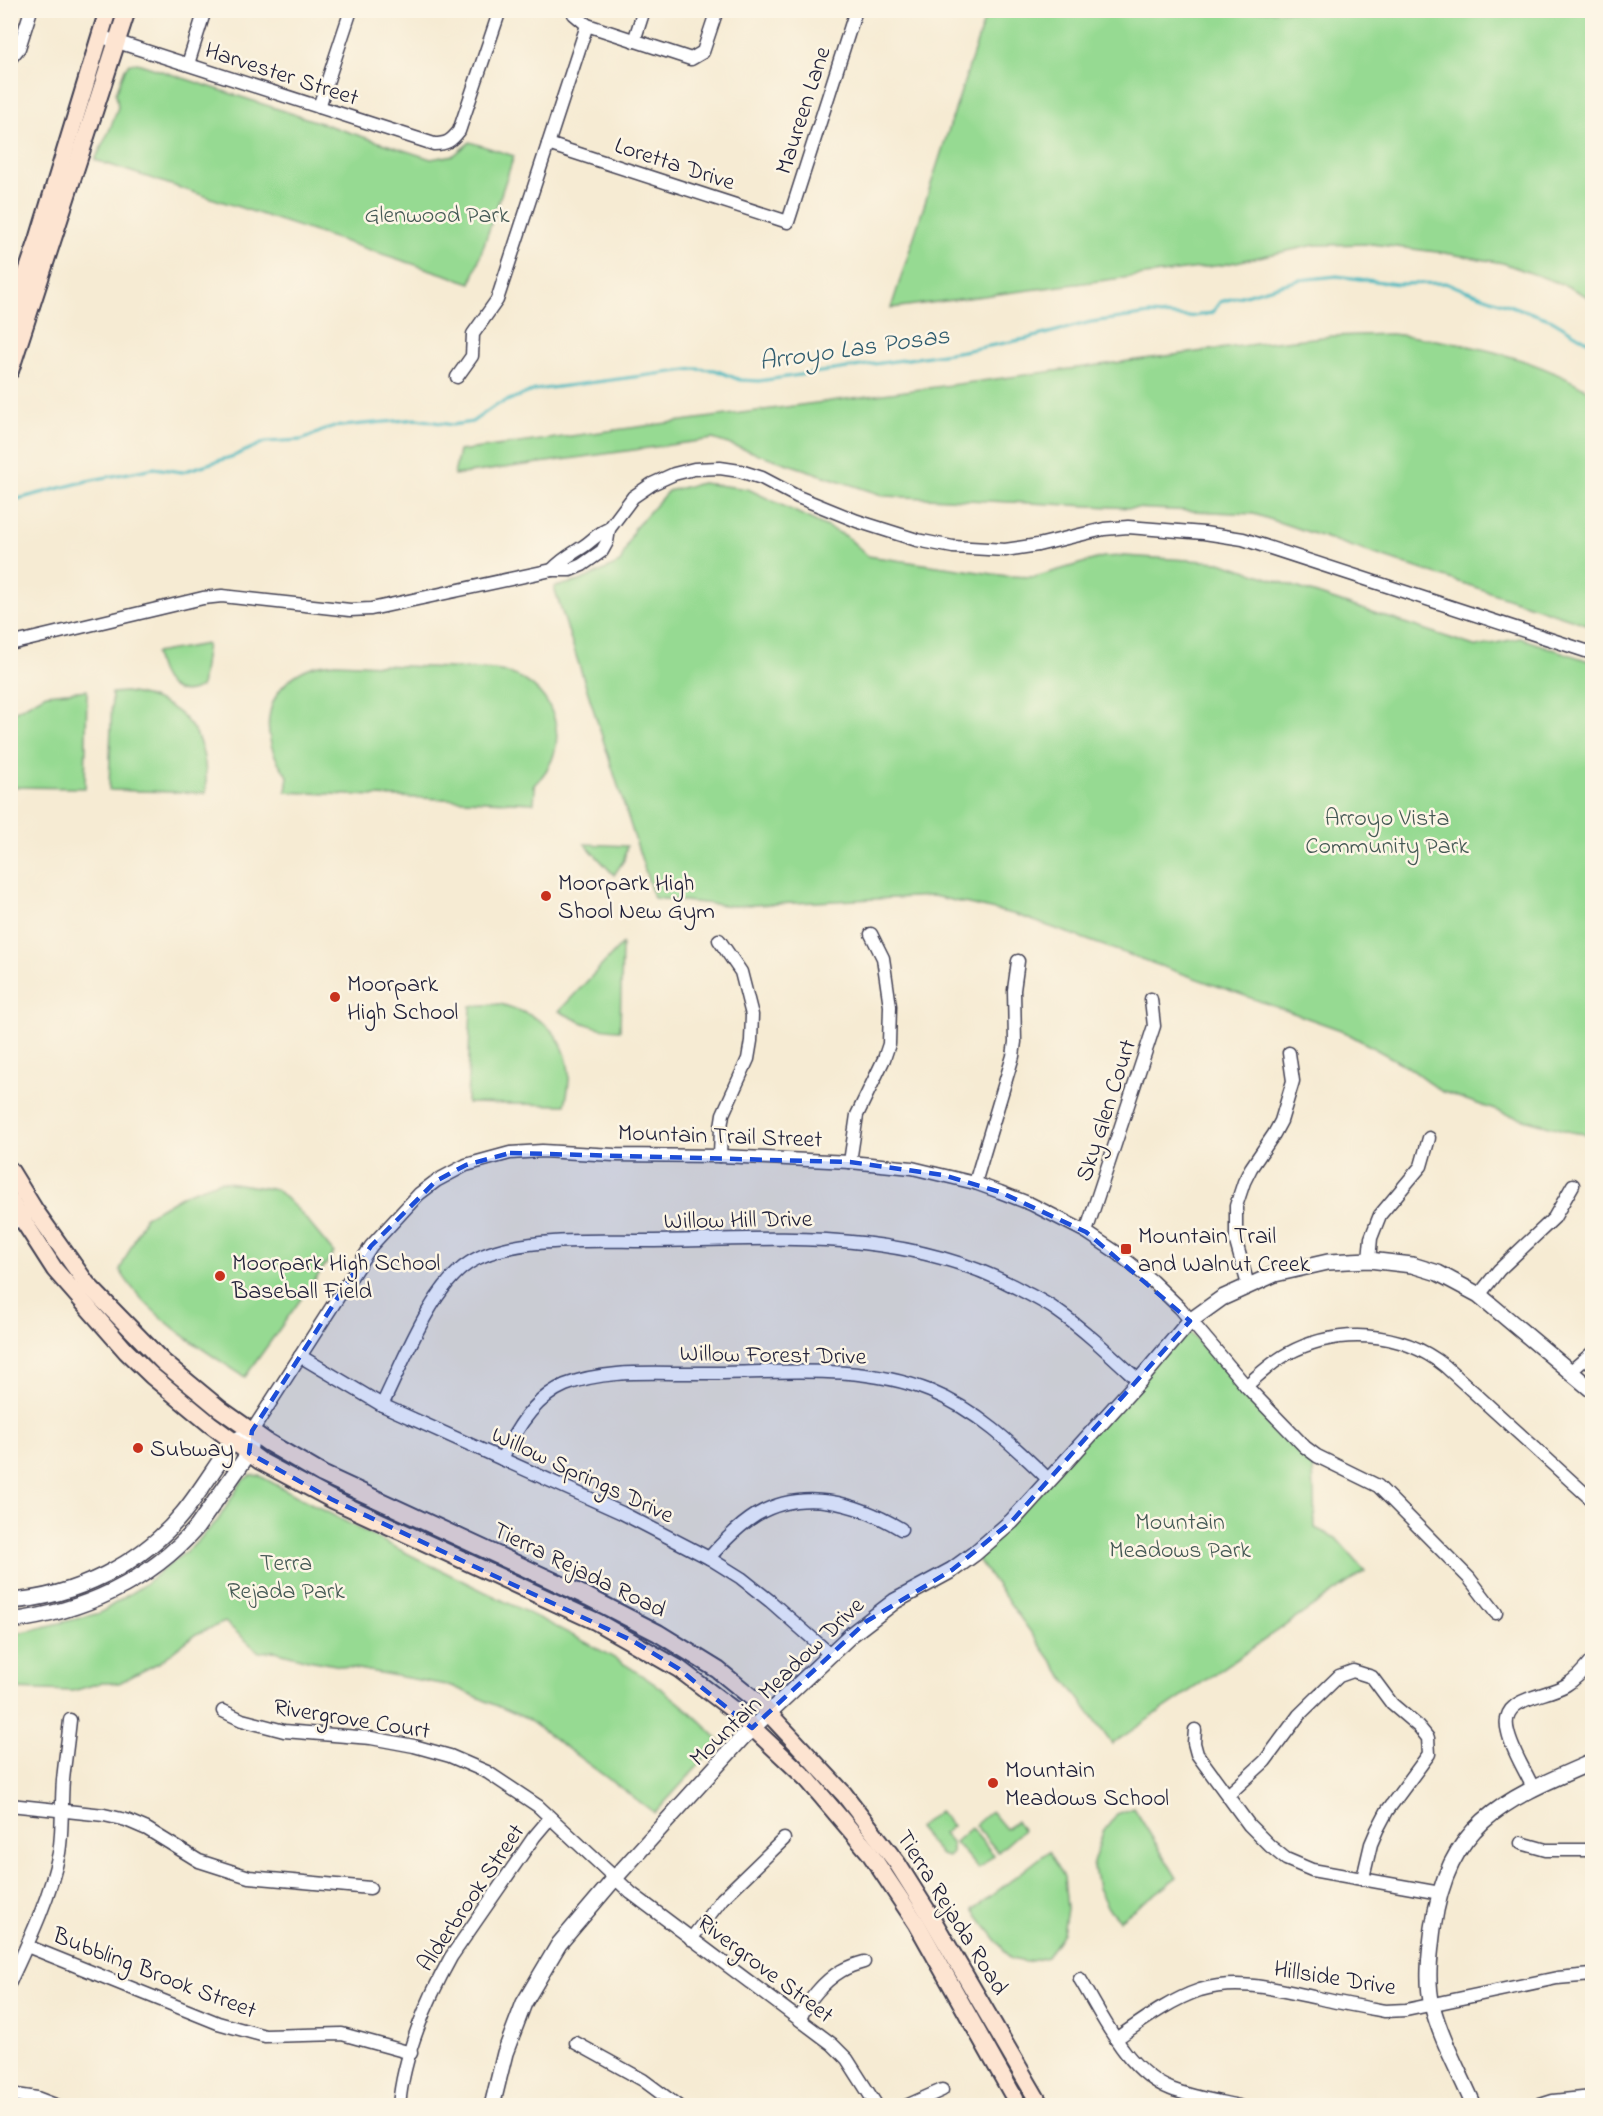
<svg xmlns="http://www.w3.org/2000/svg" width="1603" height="2116" viewBox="0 0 1603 2116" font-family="'Indie Flower',sans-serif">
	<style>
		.green { fill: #96da92; stroke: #5c7e66; stroke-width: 1.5 }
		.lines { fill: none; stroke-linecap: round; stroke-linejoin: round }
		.stream { stroke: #49b8bf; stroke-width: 3 }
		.minor-casing { stroke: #424052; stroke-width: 15 }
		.tertiary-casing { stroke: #424052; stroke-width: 18 }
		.secondary-casing { stroke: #424052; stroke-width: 20 }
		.minor { stroke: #fff; stroke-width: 12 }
		.tertiary { stroke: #fff; stroke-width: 15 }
		.secondary { stroke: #fde4d1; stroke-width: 16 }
		.marked { fill: #1d4ed8; fill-opacity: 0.2; stroke: #1d4ed8; stroke-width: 4.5; stroke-dasharray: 12 8; stroke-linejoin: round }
		.poi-dot { fill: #c8321e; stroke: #fcf5e5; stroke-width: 2 }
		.labels { text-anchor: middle; stroke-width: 5; stroke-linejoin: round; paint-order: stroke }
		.street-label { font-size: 24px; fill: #22223b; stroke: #fcf5e5 }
		.park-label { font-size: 24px; fill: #455955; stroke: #fcf5e5 }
		.poi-label { font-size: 24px; fill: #22223b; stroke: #fcf5e5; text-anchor: start }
		.water-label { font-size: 26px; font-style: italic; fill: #325e70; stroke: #fcf5e5 }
	</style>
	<rect width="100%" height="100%" fill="#fcf5e5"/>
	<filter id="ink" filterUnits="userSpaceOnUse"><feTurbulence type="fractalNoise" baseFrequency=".0167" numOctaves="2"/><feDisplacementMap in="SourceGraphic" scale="12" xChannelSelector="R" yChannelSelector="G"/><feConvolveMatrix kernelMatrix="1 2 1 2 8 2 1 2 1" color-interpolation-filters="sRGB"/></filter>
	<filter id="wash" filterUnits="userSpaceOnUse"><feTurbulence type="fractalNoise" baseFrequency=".008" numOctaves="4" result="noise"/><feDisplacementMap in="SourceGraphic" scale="24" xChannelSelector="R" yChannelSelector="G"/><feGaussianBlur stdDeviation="1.35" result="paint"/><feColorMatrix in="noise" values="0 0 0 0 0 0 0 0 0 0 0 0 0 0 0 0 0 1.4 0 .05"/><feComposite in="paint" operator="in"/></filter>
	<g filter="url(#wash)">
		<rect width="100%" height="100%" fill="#f6ebd3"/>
		<g class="green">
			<path d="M 987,11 L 1592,11 L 1592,299 L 1567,286 L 1503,263 L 1445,253 L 1372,244 L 1315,245 L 1222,265 L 891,308 Z"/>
			<path d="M 137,63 L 431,159 L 454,155 L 470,142 L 514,156 L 471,283 L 95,160 L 110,129 L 118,107 L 116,93 L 125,69 L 129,64 Z"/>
			<path d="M 1391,334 C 1460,342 1533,355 1592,393 L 1592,626 L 1254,514 L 885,496 L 713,439 L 454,475 L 459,451 L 1256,344 L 1333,336 Z"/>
			<path d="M 702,483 L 748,489 L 846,536 L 868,556 L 1007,576 L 1035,577 L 1103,557 L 1124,556 L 1220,562 L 1477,647 L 1520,638 L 1592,662 L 1592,1135 L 1571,1132 L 1506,1114 L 1441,1091 L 1408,1067 L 1341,1030 L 1017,915 L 933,896 L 733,906 L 654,898 L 554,587 L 580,581 L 620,563 L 634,529 L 668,491 Z"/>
			<path d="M 207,644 L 201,687 C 173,702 159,678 155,653 Z"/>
			<path d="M 336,663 L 494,670 C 554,677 579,745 533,786 L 535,787 L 534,803 L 286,792 L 288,776 C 257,740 262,687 309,668 C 318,664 327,664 336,663 Z"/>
			<path d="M 87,690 L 85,788 L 11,787 L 10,717 L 14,712 L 46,694 Z"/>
			<path d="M 126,692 C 185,701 209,734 206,793 L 109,790 L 112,693 Z"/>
			<path d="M 585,844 L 627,846 L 624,860 L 614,875 Z"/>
			<path d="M 622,944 L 620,1030 C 597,1030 579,1022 559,1011 Z"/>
			<path d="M 500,1004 C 538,1015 564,1029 569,1072 C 570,1083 567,1095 565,1105 L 467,1103 L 471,1006 Z"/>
			<path d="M 220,1181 L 277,1190 L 300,1212 L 334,1253 L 245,1377 C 203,1350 145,1314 120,1270 L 145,1217 L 185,1194 Z"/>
			<path d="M 1185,1327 L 1313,1467 L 1315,1528 L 1336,1538 L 1365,1571 L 1112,1744 L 974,1554 Z"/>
			<path d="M 251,1475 L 260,1476 C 328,1513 397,1549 467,1583 C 553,1626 656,1668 720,1742 L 655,1813 L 527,1719 L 452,1686 L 308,1660 L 275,1651 L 259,1652 L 225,1622 L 196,1634 L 160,1662 L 119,1683 L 100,1683 L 73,1691 L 11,1689 L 11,1635 L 100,1613 L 142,1586 L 192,1547 L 218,1520 L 242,1481 Z"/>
			<path d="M 1134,1808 L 1177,1878 L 1119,1920 L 1108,1908 L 1098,1888 L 1093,1863 L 1103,1832 L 1117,1814 Z"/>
			<path d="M 939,1811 L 952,1826 L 943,1834 L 952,1844 L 952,1853 L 948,1857 L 941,1855 L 918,1828 Z"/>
			<path d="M 991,1811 L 1006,1829 L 1016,1821 L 1023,1830 L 998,1852 L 975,1825 Z"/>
			<path d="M 971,1828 L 994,1855 L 978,1869 L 955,1842 Z"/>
			<path d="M 1049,1851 L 1064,1877 L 1067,1909 L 1063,1933 L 1047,1957 L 1026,1962 L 1011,1959 L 973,1910 Z"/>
		</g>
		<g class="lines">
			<path class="stream" d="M 10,501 L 87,481 L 154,468 L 182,472 L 234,456 L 265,442 L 302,440 L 331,427 L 417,419 L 452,425 L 472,422 L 496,405 L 535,390 L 695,369 L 715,370 L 740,380 L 759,381 L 963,351 L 1026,339 L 1091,322 L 1150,314 L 1188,317 L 1212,313 L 1220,302 L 1299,280 L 1337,276 L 1397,284 L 1445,283 L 1552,320 L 1592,344"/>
		</g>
	</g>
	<g filter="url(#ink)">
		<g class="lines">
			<g class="minor-casing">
				<g id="minor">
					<path d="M 587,25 L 691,59 L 703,52 L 717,10"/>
					<path d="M 99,36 L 434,144 C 447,144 451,141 459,131 L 500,10"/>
					<path d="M 634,41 L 644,10"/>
					<path d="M 10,59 L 19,48 L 31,10"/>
					<path d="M 188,64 L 205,10"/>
					<path d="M 319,107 L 351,10"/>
					<path d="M 548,144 L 788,222 L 856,10"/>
					<path d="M 457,377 L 472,356 L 473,334 L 497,300 L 587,25 L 574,14 L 575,10"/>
					<path d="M 552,570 C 562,559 572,554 584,546 C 593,540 599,532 609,529"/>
					<path d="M 10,644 L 203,598 L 222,596 L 350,610 L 371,609 L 552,570 L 570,570 L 582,565 L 602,551 L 607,542 L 609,529 L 633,497 L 652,484 L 674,474 L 694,469 L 720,468 L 740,471 L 762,478 L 798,497 L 857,521 L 917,540 L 953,547 L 1005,550 L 1038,545 L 1104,529 L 1128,527 L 1204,533 L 1243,539 L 1592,653"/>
					<path d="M 719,940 L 741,972 L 752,1015 L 751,1041 L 748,1059 L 723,1114 L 721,1127 L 720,1156"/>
					<path d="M 850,1162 L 857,1115 L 884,1059 L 889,1044 L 890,1006 L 883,958 L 871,934"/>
					<path d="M 975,1183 L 1013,1056 L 1015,1042 L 1014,990 L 1018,961"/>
					<path d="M 10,1225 L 28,1213"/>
					<path d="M 1086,1232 L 1154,1026 L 1151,999"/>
					<path d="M 1369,1260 L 1371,1238 L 1380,1215 L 1421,1166 L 1429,1138"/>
					<path d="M 1248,1285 L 1236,1242 L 1236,1206 L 1244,1182 L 1251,1168 L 1274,1134 L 1281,1121 L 1293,1081 L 1289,1053"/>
					<path d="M 1479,1295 L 1499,1270 L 1554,1218 L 1573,1185"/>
					<path d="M 300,1356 L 382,1405 L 622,1513 L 709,1558 L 741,1578 L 770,1601 L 831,1655"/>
					<path d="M 1571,1371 L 1592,1353"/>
					<path d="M 1246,1386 C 1259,1375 1272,1362 1287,1354 C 1337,1327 1400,1330 1445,1366 L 1592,1500"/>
					<path d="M 382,1405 C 402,1365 431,1287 469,1263 C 510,1236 594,1241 643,1241 C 773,1240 902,1225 1021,1290 C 1032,1296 1045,1302 1056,1310 C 1086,1331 1112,1356 1139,1381"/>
					<path d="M 252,1431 L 371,1246 L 419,1194 L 436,1181 L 466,1165 L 510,1153 L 542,1151 L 614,1155 L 720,1156 L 850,1162 L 912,1168 L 975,1183 L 1000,1192 L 1031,1204 L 1086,1232 L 1116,1252 L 1152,1281 L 1180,1308 L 1246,1386 L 1305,1447 L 1317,1456 L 1378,1486 L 1469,1578 L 1496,1613"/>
					<path d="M 502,1459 C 515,1430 534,1398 565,1385 C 608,1368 659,1374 705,1373 C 778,1373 860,1363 930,1391 C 977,1410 1013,1445 1049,1480"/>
					<path d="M 709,1558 C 723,1542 738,1526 756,1515 C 803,1487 857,1503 901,1529"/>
					<path d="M 223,1711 L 242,1720 L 284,1731 L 371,1738 L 414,1746 L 450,1756 L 487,1772 L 538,1806 L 631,1893 L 832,2044 L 847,2059 L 877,2106"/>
					<path d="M 1195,1730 L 1194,1743 L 1197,1754 L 1249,1825 L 1270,1846 L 1286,1859 L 1312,1870 L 1440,1893"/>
					<path d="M 1533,1788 C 1525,1770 1512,1751 1508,1732 C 1498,1696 1545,1698 1566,1685 C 1576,1679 1585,1669 1592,1660"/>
					<path d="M 1228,1795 L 1265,1761 L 1299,1715 L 1339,1676 L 1353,1671 L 1372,1677 L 1392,1704 L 1419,1727 L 1428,1738 L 1429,1754 L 1387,1811 L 1377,1830 L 1371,1844 L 1363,1878"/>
					<path d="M 10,1805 L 104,1815 L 126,1820 L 147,1829 L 199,1861 L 249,1877 L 370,1888"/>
					<path d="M 1521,1843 L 1546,1850 L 1592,1850"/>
					<path d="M 691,1939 L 722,1899 L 784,1839"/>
					<path d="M 27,1946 L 218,2023 L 265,2036 L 342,2034 L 411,2053"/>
					<path d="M 1080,1979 C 1104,2018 1126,2071 1171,2089 C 1192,2097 1216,2101 1239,2106"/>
					<path d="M 10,1982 C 29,1941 50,1898 59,1853 C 63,1829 61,1804 63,1780 C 65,1760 68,1740 70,1720"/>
					<path d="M 800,2019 C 807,2001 824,1981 841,1971 C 848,1967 856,1964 864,1962"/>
					<path d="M 1116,2039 C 1142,2021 1170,2000 1200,1990 C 1239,1978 1279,1990 1318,1998 C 1340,2003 1363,2007 1385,2011 L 1406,2010 L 1557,1978 L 1592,1975"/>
					<path d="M 576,2043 L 643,2080 L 678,2106"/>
					<path d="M 10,2094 L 37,2098 L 58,2106"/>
					<path d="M 399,2106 C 403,2056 427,2000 451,1957 L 534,1837 L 550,1818"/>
					<path d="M 906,2106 L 942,2090"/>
					<path d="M 1537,2106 L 1553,2101 L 1592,2097"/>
				</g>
			</g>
			<g class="tertiary-casing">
				<g id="tertiary">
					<path d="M 10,1601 C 74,1597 142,1564 183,1513 C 201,1491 216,1465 233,1442 L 244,1436"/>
					<path d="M 10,1621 C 82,1612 149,1582 197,1527 L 249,1453 L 252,1431"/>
					<path d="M 492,2106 L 505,2053 L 524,2003 L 559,1944 L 615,1878 L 742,1738 L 852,1634 L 895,1601 L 952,1570 L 974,1554 L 1012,1521 L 1139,1381 L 1190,1321 L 1222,1298 L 1275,1274 L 1328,1262 L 1369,1260 L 1412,1265 L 1438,1273 L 1479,1295 L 1592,1390"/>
					<path d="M 1474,2106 C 1460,2073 1441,2040 1432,2005 C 1426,1980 1430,1953 1433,1928 C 1448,1822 1504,1800 1592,1762"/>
				</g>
			</g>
			<g class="secondary-casing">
				<g id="secondary">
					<path d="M 10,322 L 38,240 L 108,10"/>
					<path d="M 10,371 L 127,10"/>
					<path d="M 10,1170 L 34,1209 L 87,1284 L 163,1362 L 220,1409 L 267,1442 L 322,1474 L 588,1597 L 658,1633 L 718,1670 L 760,1704 L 844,1794 L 897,1863 L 931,1917 L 1041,2106"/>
					<path d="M 10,1200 L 55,1270 L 126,1351 L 152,1376 L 210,1424 L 260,1461 L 331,1499 L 597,1622 L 679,1669 L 736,1712 L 808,1780 L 869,1852 L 917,1924 L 1019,2106"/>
				</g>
			</g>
			<use href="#minor" class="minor"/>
			<use href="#tertiary" class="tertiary"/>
			<use href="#secondary" class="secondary"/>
		</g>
	</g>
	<path class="marked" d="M 510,1153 L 850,1162 L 943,1175 L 1000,1192 L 1086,1232 L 1190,1321 L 1012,1521 L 952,1570 L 867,1621 L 752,1728 L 679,1669 L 633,1641 L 331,1499 L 249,1453 L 252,1431 L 371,1246 L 436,1181 L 466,1165 Z"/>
	<g class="poi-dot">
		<circle cx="546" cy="896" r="6"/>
		<circle cx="335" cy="997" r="6"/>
		<rect x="1120" y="1243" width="12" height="12" rx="3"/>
		<circle cx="220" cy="1276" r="6"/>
		<circle cx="138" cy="1448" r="6"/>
		<circle cx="993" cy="1783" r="6"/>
	</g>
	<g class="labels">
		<g class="street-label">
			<text transform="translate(282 73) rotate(18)" y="8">Harvester Street</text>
			<text transform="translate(802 110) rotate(-72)" y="8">Maureen Lane</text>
			<text transform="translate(675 163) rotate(18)" y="8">Loretta Drive</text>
			<text transform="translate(1105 1110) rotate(-72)" y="8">Sky Glen Court</text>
			<text transform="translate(720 1135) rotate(2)" y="8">Mountain Trail Street</text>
			<text transform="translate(738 1219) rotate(-1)" y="8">Willow Hill Drive</text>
			<text transform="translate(773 1354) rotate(1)" y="8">Willow Forest Drive</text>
			<text transform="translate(583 1474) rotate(25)" y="8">Willow Springs Drive</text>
			<text transform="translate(580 1569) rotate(26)" y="8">Tierra Rejada Road</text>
			<text transform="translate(776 1681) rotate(-44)" y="8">Mountain Meadow Drive</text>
			<text transform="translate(352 1718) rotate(9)" y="8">Rivergrove Court</text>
			<text transform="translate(470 1897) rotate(-56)" y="8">Alderbrook Street</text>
			<text transform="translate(953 1912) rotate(58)" y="8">Tierra Rejada Road</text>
			<text transform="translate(766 1968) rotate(37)" y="8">Rivergrove Street</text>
			<text transform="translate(155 1972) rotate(21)" y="8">Bubbling Brook Street</text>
			<text transform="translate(1335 1977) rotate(9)" y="8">Hillside Drive</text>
		</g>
		<g class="park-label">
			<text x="437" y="222">Glenwood Park</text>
			<text x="1387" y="825">Arroyo Vista<tspan x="1387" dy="28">Community Park</tspan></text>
			<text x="1180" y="1529">Mountain<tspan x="1180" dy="28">Meadows Park</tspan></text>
			<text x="286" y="1570">Terra<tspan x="286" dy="28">Rejada Park</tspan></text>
		</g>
		<g class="poi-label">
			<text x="558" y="890">Moorpark High<tspan x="558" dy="28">Shool New Gym</tspan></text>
			<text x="347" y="991">Moorpark<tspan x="347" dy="28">High School</tspan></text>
			<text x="1138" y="1243">Mountain Trail<tspan x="1138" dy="28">and Walnut Creek</tspan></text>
			<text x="232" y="1270">Moorpark High School<tspan x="232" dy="28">Baseball Field</tspan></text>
			<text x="150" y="1456">Subway</text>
			<text x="1005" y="1777">Mountain<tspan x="1005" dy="28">Meadows School</tspan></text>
		</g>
		<g class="water-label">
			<text transform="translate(854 347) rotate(-8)" y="9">Arroyo Las Posas</text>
		</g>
	</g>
	<rect width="1603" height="2116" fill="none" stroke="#fcf5e5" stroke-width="36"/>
</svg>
